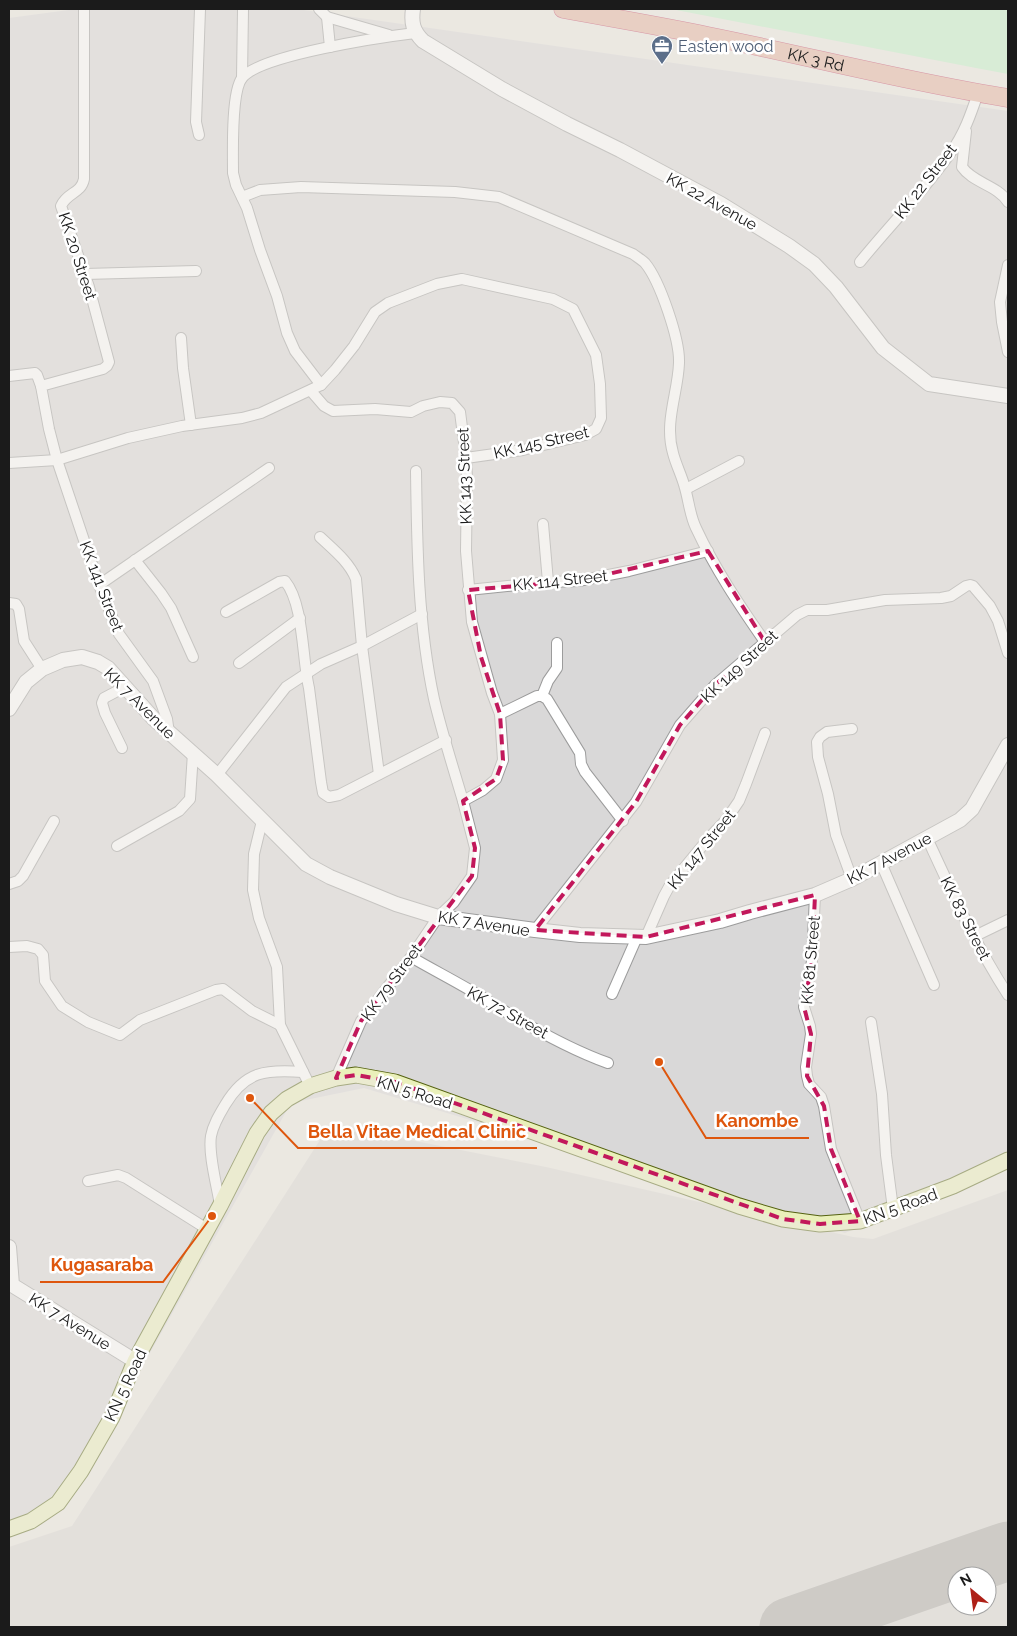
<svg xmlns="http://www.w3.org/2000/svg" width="1017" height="1636" viewBox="0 0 1017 1636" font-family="Raleway,sans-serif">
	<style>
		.residential { fill: #d9d8d8 }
		.airport { fill: #dad8d3; fill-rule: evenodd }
		.park { fill: #c2f1c8 }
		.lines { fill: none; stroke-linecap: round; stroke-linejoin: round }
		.runway { stroke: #aaa8a5; stroke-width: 59 }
		.minor-casing { stroke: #9c9c9c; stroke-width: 12 }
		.tertiary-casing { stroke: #9c9c9c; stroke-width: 16 }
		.secondary-casing { stroke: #556211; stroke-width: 17 }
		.trunk-casing { stroke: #bf385e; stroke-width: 19 }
		.minor { stroke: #fff; stroke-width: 10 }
		.tertiary { stroke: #fff; stroke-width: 14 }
		.secondary { stroke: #eaf0ba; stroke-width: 15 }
		.trunk { stroke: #e5b29e; stroke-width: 18 }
		.marked { fill: none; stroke: #c2185b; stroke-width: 4; stroke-dasharray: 10 6; stroke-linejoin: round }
		.labels { text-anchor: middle; stroke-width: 5; stroke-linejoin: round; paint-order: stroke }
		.service-label { font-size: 16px; fill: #4e5e75; stroke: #fff; text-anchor: start }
		.street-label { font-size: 16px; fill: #1b1b1b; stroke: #fff }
		.leader { fill: none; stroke: #de560d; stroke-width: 2 }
		.callout-dot { fill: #de560d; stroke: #fff; stroke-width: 2 }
		.callout-label { font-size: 18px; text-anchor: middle; font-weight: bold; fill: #de560d; stroke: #fff; stroke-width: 5; stroke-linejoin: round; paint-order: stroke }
	</style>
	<rect width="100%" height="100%" fill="#ebe8e1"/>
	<path class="residential" d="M 76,9 L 297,9 L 1008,111 L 1008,1161 L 845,1233 L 364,1088 L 291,1103 L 63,1507 L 9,1526 L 9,18 Z"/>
	<path class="airport" d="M 327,1129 L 385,1135 L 546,1167 L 853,1237 L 873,1239 L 1008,1190 L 1008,1627 L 9,1627 L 9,1547 L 72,1526 ZM 957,1576 L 987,1576 L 987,1606 L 957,1606 Z"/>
	<path class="park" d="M 671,9 L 1008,9 L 1008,74 L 976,68 Z"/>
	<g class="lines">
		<path class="runway" d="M 789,1627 L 1008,1551"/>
		<g class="minor-casing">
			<g id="minor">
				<path d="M 84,9 L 84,179 C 81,194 67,192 61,206 L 89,287 L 109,362 L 107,366 L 103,369 L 41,386 L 49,429 L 57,460 L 99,585 L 119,634 L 153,681 L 167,719 L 169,733"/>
				<path d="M 319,9 L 327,17 L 389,35"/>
				<path d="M 327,17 L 330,47"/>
				<path d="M 242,78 L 243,9"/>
				<path d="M 966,131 L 962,167 C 973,183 997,185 1008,202"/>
				<path d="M 199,135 L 196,122 L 200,9"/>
				<path d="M 242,197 L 260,190 L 301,187 L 455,192 L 499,197 L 633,254 C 637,257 642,260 645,263 C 660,281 680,340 679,363 C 678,393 664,422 673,453 C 676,465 682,476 685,488 C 689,502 690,516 696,528 C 715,569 740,606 765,642"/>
				<path d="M 860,262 C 890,225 924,191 951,152 C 964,134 971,114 978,93"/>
				<path d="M 1008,265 L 1000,302 L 1002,322 L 1008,352"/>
				<path d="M 85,274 L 196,271"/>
				<path d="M 181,338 L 183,368 L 191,425"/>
				<path d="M 9,376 L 35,373 L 37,375 L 41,386"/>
				<path d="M 321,385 L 295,351 L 287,333 L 277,296 L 260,250 L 247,208 L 236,185 L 233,173 C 233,154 231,92 242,78 C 260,55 382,37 415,33"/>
				<path d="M 311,391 L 324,406 L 333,411 L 375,409 L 411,412 L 423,406 L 440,402 L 452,403 L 460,412 L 466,458 L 467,478 L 466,551 L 472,622 L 492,693 L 500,714 L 503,760 L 496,779 L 483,790 L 463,801 L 475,848 L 472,876 L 454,902 L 438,917 L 411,957 L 361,1021 L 336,1078"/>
				<path d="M 9,463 L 57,460 L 128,438 L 182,426 L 242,418 L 261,413 L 321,385 L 335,370 L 354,346 L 375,312 L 388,303 L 437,284 L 462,279 L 553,299 L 573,309 L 596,355 L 600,384 L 601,418 L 596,429 L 585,435 L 523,450 L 466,458"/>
				<path d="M 416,471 C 417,547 418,625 434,699 C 442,733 453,767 463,801"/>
				<path d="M 686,489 L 739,461"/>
				<path d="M 543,524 L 548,582"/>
				<path d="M 320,537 C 334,550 349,562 356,579 L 362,646 L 379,774"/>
				<path d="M 135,560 L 161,593 L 171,608 L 193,657"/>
				<path d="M 99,585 L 269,468"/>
				<path d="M 468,590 L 548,582 L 578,581 L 629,571 L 708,551"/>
				<path d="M 9,603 L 16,604 L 19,609 L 24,641 L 42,669"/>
				<path d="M 226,612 L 279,582 L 285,581 C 304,604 302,659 309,688 L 321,782 L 323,793 L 329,797 L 339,795 L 446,740"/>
				<path d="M 239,663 L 300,618"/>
				<path d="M 542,696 L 548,681 L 557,668 L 557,643"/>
				<path d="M 500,714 L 537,696 L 542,696 L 547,699 L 580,753 L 581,764 L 585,772 L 623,821"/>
				<path d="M 852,729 L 827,732 L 820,737 L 817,742 L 818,757 L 828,794 L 836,835 L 852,879"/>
				<path d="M 122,748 L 105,713 L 102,703 L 104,698 L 125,687"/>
				<path d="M 217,775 L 286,687 L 321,664 L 362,646 L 422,614"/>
				<path d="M 262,821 L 254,854 L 253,890 L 259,918 L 277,967 L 280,1025 L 310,1086"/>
				<path d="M 927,838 C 952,892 976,946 1008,995"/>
				<path d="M 117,846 L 179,811 L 190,799 L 193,753"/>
				<path d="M 881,863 L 934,985"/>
				<path d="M 9,884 L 18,881 L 23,876 L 54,821"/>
				<path d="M 815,895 L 812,961 L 804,1007 L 810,1026 L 811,1034 L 806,1067 L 807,1076 L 809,1084 L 821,1097 L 824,1106 L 831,1149 L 860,1221"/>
				<path d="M 535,930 L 636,802 L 680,725 L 715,685 L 797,615 L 807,610 L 827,610 L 885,600 L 941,598 L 951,596 L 966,586 L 970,585 L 973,586 L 990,606 L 998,621 L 1008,653"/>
				<path d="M 975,936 L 1008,920"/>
				<path d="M 646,937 L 664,896 L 670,885 L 708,839 L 726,820 L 739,801 L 746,784 L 765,733"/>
				<path d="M 9,947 L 27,946 L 38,949 L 43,955 L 45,981 L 62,1006 L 88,1022 L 120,1035 L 140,1020 L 216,990 L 223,989 L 252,1011 L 280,1025"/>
				<path d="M 411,957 C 435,971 461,984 485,999 C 523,1023 566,1048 608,1063"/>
				<path d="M 612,994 L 637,937"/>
				<path d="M 871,1022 L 882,1094 L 886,1155 L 893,1209"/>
				<path d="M 88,1181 L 118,1175 L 126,1178 L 207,1229"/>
				<path d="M 220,1205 C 217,1186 208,1154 211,1136 C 213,1125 219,1115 225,1105 C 245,1071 266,1069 303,1072"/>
			</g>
		</g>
		<g class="tertiary-casing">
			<g id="tertiary">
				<path d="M 413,9 C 411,23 413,31 423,41 L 502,89 L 567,124 L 620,150 L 721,204 L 789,246 L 814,264 L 836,287 L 883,348 L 929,384 L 1008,396"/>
				<path d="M 9,709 L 26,682 L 42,669 L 63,660 L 82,657 L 98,662 L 108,668 L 153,718 L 217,775 L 306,864 L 330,877 L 396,904 L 438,917 L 535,930 L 580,935 L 646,937 L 720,921 L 750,912 L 815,895 L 852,879 L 960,820 L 972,809 L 1008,745"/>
				<path d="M 9,1247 L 12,1285 L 135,1361"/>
			</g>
		</g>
		<g class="secondary-casing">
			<path id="secondary" d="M 9,1529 L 31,1521 L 58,1503 L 81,1471 L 112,1417 L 135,1361 L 220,1206 L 257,1133 L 271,1113 L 287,1099 L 310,1086 L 336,1078 L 356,1075 L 395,1082 L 739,1206 L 783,1219 L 820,1224 L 860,1221 L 953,1186 L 1008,1160"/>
		</g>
		<g class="trunk-casing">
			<g id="trunk">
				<path id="s1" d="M 563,9 C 612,18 660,26 708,36 C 808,56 907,82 1008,98"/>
			</g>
		</g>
		<use href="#minor" class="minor"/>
		<use href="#tertiary" class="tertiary"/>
		<use href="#secondary" class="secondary"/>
		<use href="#trunk" class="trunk"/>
	</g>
	<path d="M0 0H1017V1636H0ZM 708,551 L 765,642 L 715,685 L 680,725 L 636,802 L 535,930 L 646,937 L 815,895 L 812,961 L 804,1007 L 811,1034 L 807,1076 L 824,1106 L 831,1149 L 860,1221 L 820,1224 L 783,1219 L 395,1082 L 356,1075 L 336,1078 L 361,1021 L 472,876 L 475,848 L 463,801 L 496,779 L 503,760 L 500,714 L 481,657 L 468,590 L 578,581 Z" fill="#ebe8e1" fill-opacity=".55" fill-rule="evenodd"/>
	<path class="marked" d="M 708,551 L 765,642 L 715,685 L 680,725 L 636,802 L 535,930 L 646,937 L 815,895 L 812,961 L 804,1007 L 811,1034 L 807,1076 L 824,1106 L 831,1149 L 860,1221 L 820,1224 L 783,1219 L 395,1082 L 356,1075 L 336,1078 L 361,1021 L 472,876 L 475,848 L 463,801 L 496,779 L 503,760 L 500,714 L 481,657 L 468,590 L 578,581 Z"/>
	<defs>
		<g id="office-pin" transform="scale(1.125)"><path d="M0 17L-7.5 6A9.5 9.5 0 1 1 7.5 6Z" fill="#5c6f8a" stroke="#fff"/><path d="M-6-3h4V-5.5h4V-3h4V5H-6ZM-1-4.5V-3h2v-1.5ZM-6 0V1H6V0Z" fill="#fff"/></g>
	</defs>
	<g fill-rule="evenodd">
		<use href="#office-pin" x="662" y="46"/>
	</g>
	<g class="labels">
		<g class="service-label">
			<text x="678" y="52">Easten wood</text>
		</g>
		<g class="street-label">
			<text dy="6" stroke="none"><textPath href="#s1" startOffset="258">KK 3 Rd</textPath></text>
			<text transform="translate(925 181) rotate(-52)" y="6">KK 22 Street</text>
			<text transform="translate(712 201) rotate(29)" y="6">KK 22 Avenue</text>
			<text transform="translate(78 256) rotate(72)" y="6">KK 20 Street</text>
			<text transform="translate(541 442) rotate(-13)" y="6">KK 145 Street</text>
			<text transform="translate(464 476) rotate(-92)" y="6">KK 143 Street</text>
			<text transform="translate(560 580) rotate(-6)" y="6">KK 114 Street</text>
			<text transform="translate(102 586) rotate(69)" y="6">KK 141 Street</text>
			<text transform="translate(739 666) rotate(-43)" y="6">KK 149 Street</text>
			<text transform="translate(140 703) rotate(45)" y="6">KK 7 Avenue</text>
			<text transform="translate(701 849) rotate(-51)" y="6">KK 147 Street</text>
			<text transform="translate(889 858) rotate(-28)" y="6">KK 7 Avenue</text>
			<text transform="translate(966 918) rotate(63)" y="6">KK 83 Street</text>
			<text transform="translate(484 923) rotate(9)" y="6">KK 7 Avenue</text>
			<text transform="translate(810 960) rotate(-85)" y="6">KK 81 Street</text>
			<text transform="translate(391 982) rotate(-54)" y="6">KK 79 Street</text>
			<text transform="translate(508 1012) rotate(29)" y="6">KK 72 Street</text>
			<text transform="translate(415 1092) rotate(17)" y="6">KN 5 Road</text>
			<text transform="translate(900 1206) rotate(-20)" y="6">KN 5 Road</text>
			<text transform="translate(70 1321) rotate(32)" y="6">KK 7 Avenue</text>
			<text transform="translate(125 1385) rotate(-65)" y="6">KN 5 Road</text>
		</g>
	</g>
	<path class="leader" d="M659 1062L706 1138H809M250 1098L298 1148H537M212 1216L163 1282H40"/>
	<g class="callout-dot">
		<circle cx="659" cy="1062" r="5"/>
		<circle cx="250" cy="1098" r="5"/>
		<circle cx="212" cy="1216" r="5"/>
	</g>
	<g class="callout-label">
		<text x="757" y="1127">Kanombe</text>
		<text x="417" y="1138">Bella Vitae Medical Clinic</text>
		<text x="102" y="1271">Kugasaraba</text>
	</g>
	<rect width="1017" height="1636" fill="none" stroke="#1b1b1b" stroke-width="20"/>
	<g transform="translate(972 1591) rotate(331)"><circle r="24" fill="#ffffff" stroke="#a4a4a4"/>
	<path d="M0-4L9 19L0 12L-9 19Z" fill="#ae2017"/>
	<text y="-8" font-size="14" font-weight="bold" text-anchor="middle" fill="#1b1b1b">N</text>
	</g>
</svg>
